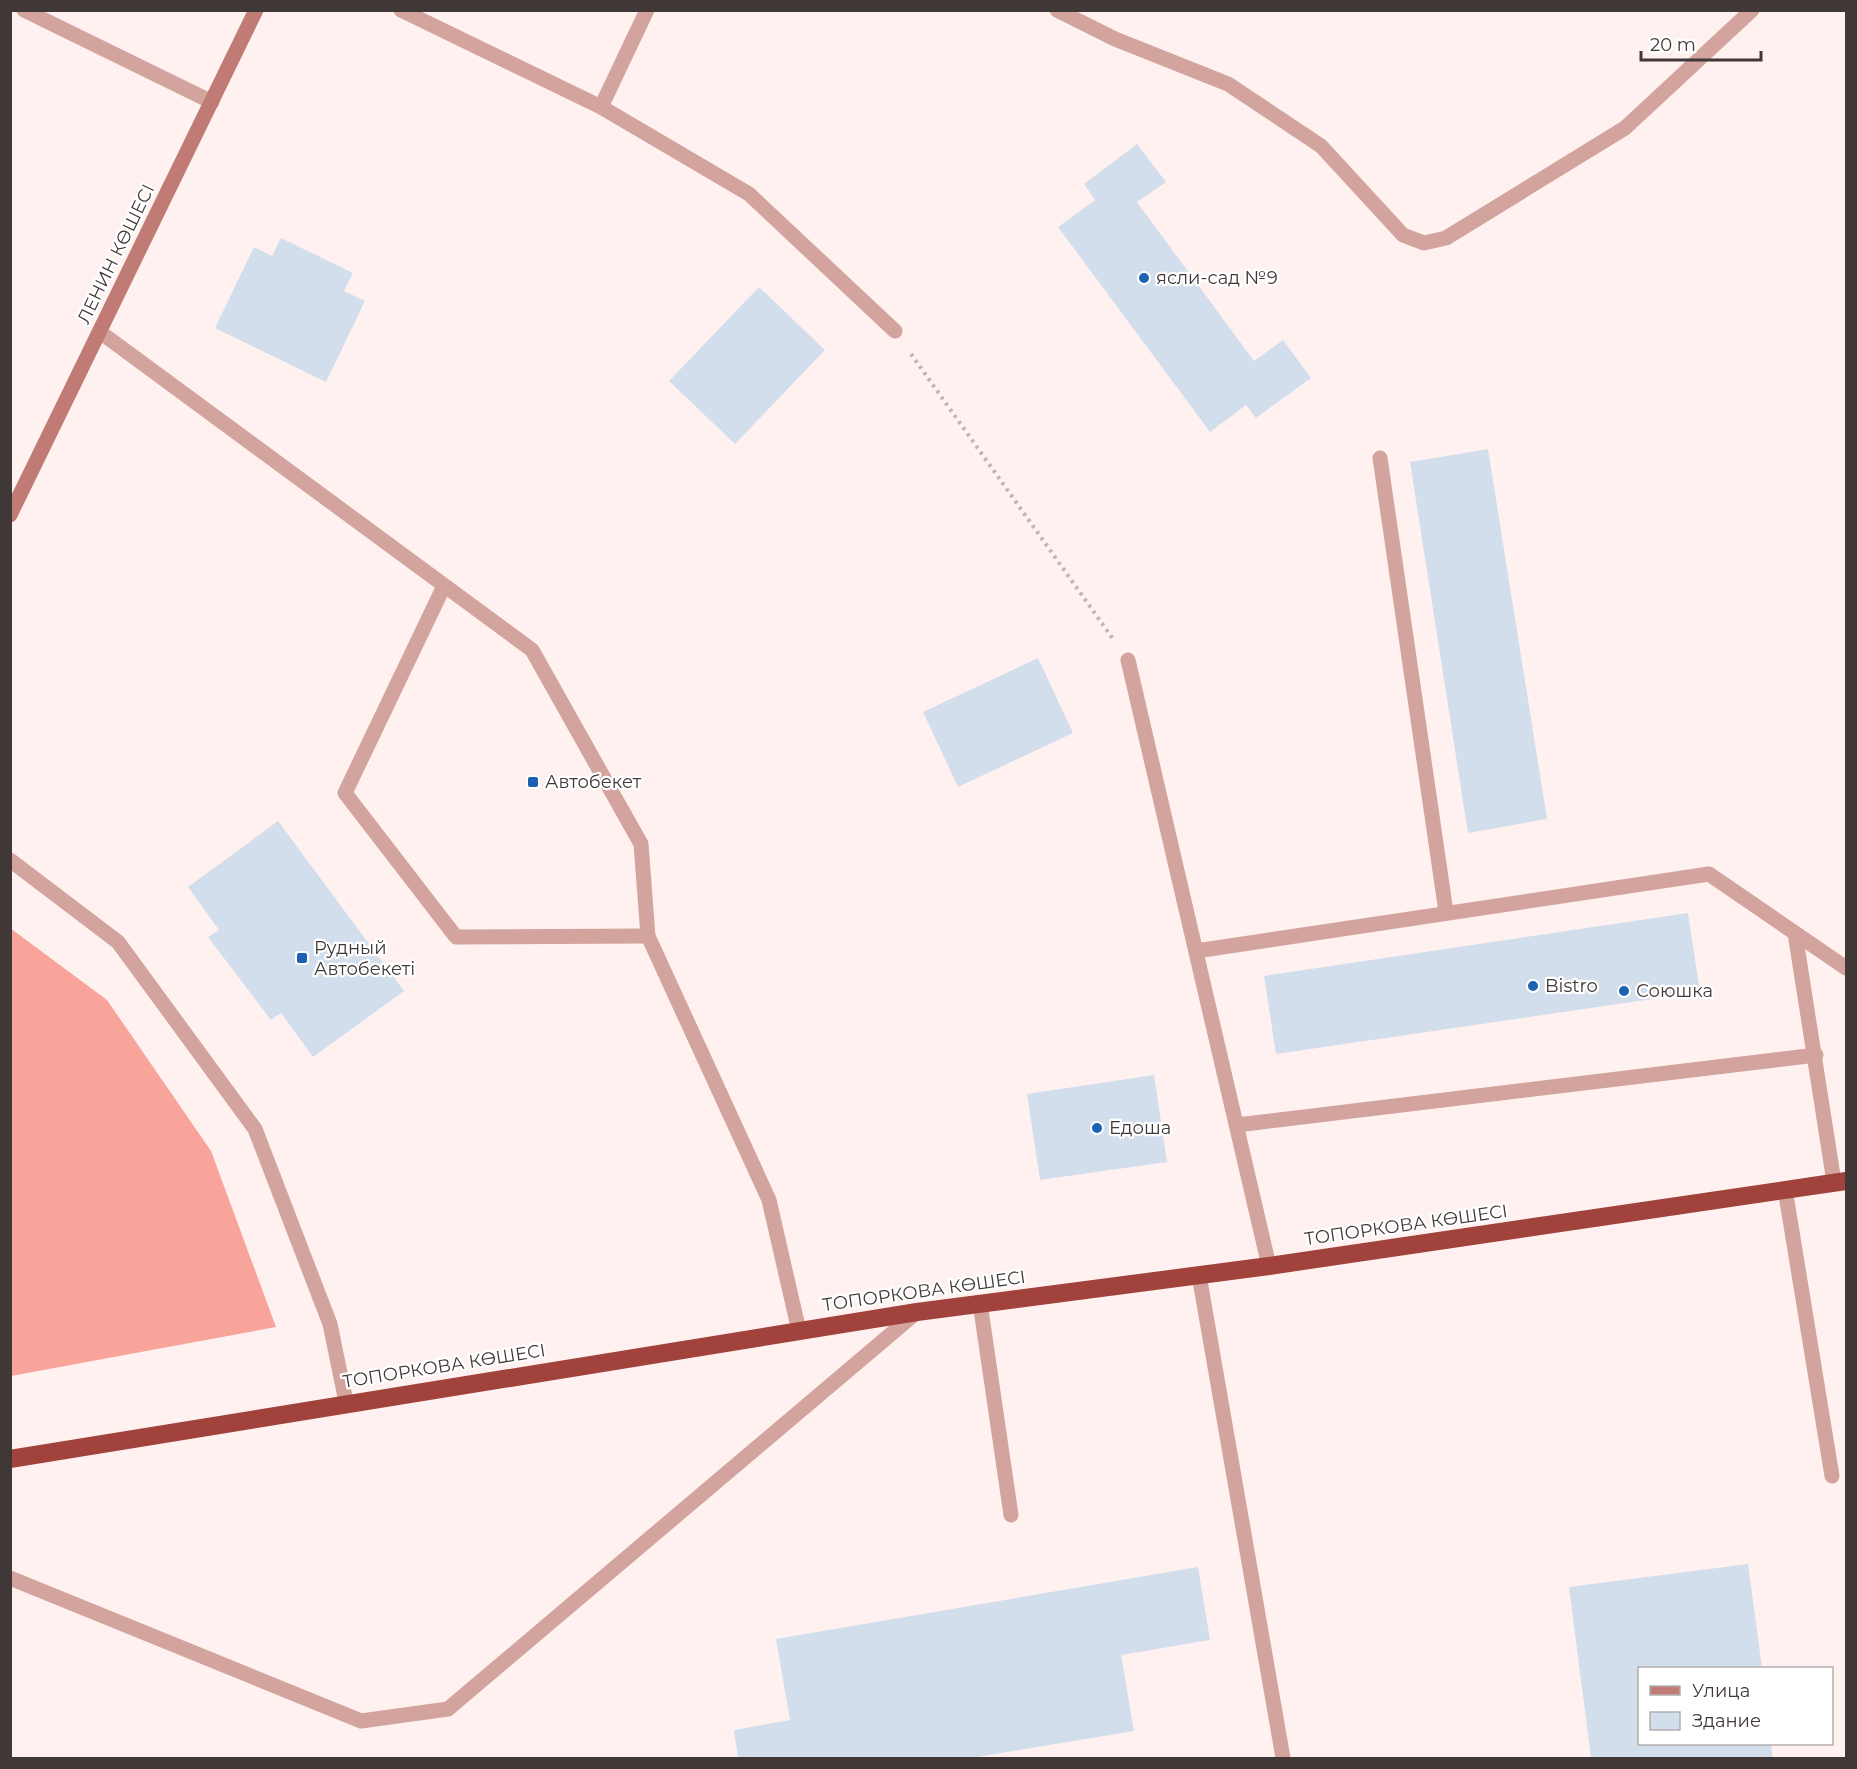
<svg xmlns="http://www.w3.org/2000/svg" width="1857" height="1769" viewBox="0 0 1857 1769" font-family="Montserrat,sans-serif">
	<style>
		.forest { fill: #f8a49b }
		.building { fill: #d3deed }
		.lines { fill: none; stroke-linecap: round; stroke-linejoin: round }
		.path { stroke: #c0b5b4; stroke-width: 4; stroke-dasharray: 3 4.5; stroke-linecap: butt }
		.lane { stroke: #d3a49e; stroke-width: 15 }
		.secondary { stroke: #c07c74; stroke-width: 15 }
		.highway { stroke: #a1433c; stroke-width: 18 }
		.poi-dot { fill: #1b62b2; stroke: #fff; stroke-width: 2 }
		.labels { text-anchor: middle; stroke-width: 4.5; stroke-linejoin: round; paint-order: stroke }
		.street-label { font-size: 18px; fill: #403837; stroke: #fff }
		.poi-label { font-size: 18px; fill: #403837; stroke: #fff; text-anchor: start }
	</style>
	<rect width="100%" height="100%" fill="#fef1f0"/>
	<path class="forest" d="M 10,928 L 107,1000 L 211,1151 L 276,1327 L 11,1376 Z"/>
	<g class="building">
		<path d="M 1137,144 L 1166,182 L 1137,202 L 1254,361 L 1283,340 L 1311,378 L 1256,418 L 1246,405 L 1210,432 L 1058,227 L 1095,200 L 1084,184 Z"/>
		<path d="M 281,238 L 353,273 L 344,291 L 365,301 L 326,382 L 215,328 L 254,247 L 272,256 Z"/>
		<path d="M 759,287 L 825,350 L 735,444 L 669,381 Z"/>
		<path d="M 1488,449 L 1547,819 L 1468,833 L 1410,462 Z"/>
		<path d="M 1038,658 L 1073,733 L 958,787 L 923,712 Z"/>
		<path d="M 278,821 L 404,991 L 313,1057 L 281,1013 L 271,1020 L 208,937 L 219,930 L 188,887 Z"/>
		<path d="M 1688,913 L 1700,992 L 1276,1054 L 1264,976 Z"/>
		<path d="M 1154,1075 L 1167,1162 L 1040,1180 L 1027,1094 Z"/>
		<path d="M 1748,1564 L 1762,1668 L 1640,1668 L 1640,1744 L 1771,1744 L 1773,1758 L 1591,1758 L 1569,1587 Z"/>
		<path d="M 1198,1567 L 1210,1640 L 1121,1655 L 1134,1731 L 971,1758 L 738,1758 L 734,1730 L 790,1720 L 776,1639 Z"/>
	</g>
	<g class="lines">
		<path class="path" d="M 911,354 L 1113,639"/>
		<g class="lane">
			<path d="M 24,10 L 212,102"/>
			<path d="M 401,10 L 601,107 L 749,194 L 895,331"/>
			<path d="M 1057,10 L 1115,39 L 1228,84 L 1321,146 L 1403,235 L 1424,243 L 1446,238 L 1625,128 L 1752,10"/>
			<path d="M 601,107 L 647,10"/>
			<path d="M 100,332 L 532,650 L 641,844 L 648,936 L 769,1200 L 799,1331"/>
			<path d="M 1380,458 L 1446,912"/>
			<path d="M 444,586 L 345,793 L 456,937 L 648,936"/>
			<path d="M 1128,660 L 1269,1266"/>
			<path d="M 10,860 L 118,942 L 255,1129 L 330,1324 L 346,1402"/>
			<path d="M 1795,933 L 1834,1182"/>
			<path d="M 1196,951 L 1709,874 L 1846,968"/>
			<path d="M 1237,1125 L 1816,1055"/>
			<path d="M 1785,1189 L 1832,1476"/>
			<path d="M 1199,1275 L 1283,1758"/>
			<path d="M 980,1303 L 1011,1515"/>
			<path d="M 10,1578 L 361,1721 L 448,1709 L 917,1312"/>
		</g>
		<path class="secondary" d="M 10,515 L 256,10"/>
		<path class="highway" d="M 10,1459 L 917,1312 L 1269,1266 L 1846,1181"/>
	</g>
	<g class="poi-dot">
		<circle cx="1144" cy="278" r="6"/>
		<rect x="527" y="776" width="12" height="12" rx="3"/>
		<rect x="296" y="952" width="12" height="12" rx="3"/>
		<circle cx="1533" cy="986" r="6"/>
		<circle cx="1624" cy="991" r="6"/>
		<circle cx="1097" cy="1128" r="6"/>
	</g>
	<g class="labels">
		<g class="street-label">
			<text transform="translate(116 254) rotate(-64)" y="6">ЛЕНИН КӨШЕСІ</text>
			<text transform="translate(1406 1225) rotate(-8)" y="6">ТОПОРКОВА КӨШЕСІ</text>
			<text transform="translate(924 1291) rotate(-8)" y="6">ТОПОРКОВА КӨШЕСІ</text>
			<text transform="translate(444 1366) rotate(-9)" y="6">ТОПОРКОВА КӨШЕСІ</text>
		</g>
		<g class="poi-label">
			<text x="1156" y="284">ясли-сад №9</text>
			<text x="545" y="788">Автобекет</text>
			<text x="314" y="954">Рудный<tspan x="314" dy="21">Автобекеті</tspan></text>
			<text x="1545" y="992">Bistro</text>
			<text x="1636" y="997">Союшка</text>
			<text x="1109" y="1134">Едоша</text>
		</g>
	</g>
	<rect width="1857" height="1769" fill="none" stroke="#403837" stroke-width="24"/>
	<rect x="1638" y="1667" width="195" height="78" fill="#ffffff" stroke="#b3afaf" stroke-width="1.5"/>
	<rect x="1650" y="1686" width="30" height="9" fill="#c07c74" stroke="#b3afaf" stroke-width="1.5"/>
	<text x="1692" y="1697" font-size="18" fill="#403837">Улица</text>
	<rect x="1650" y="1712" width="30" height="18" fill="#d3deed" stroke="#b3afaf" stroke-width="1.5"/>
	<text x="1692" y="1727" font-size="18" fill="#403837">Здание</text>
	<path d="M1641 51v9h120v-9" fill="none" stroke="#403837" stroke-width="3"/>
	<text x="1650" y="51" font-size="18" fill="#403837" stroke="#ffffff" stroke-width="4.5" paint-order="stroke">20 m</text>
</svg>
